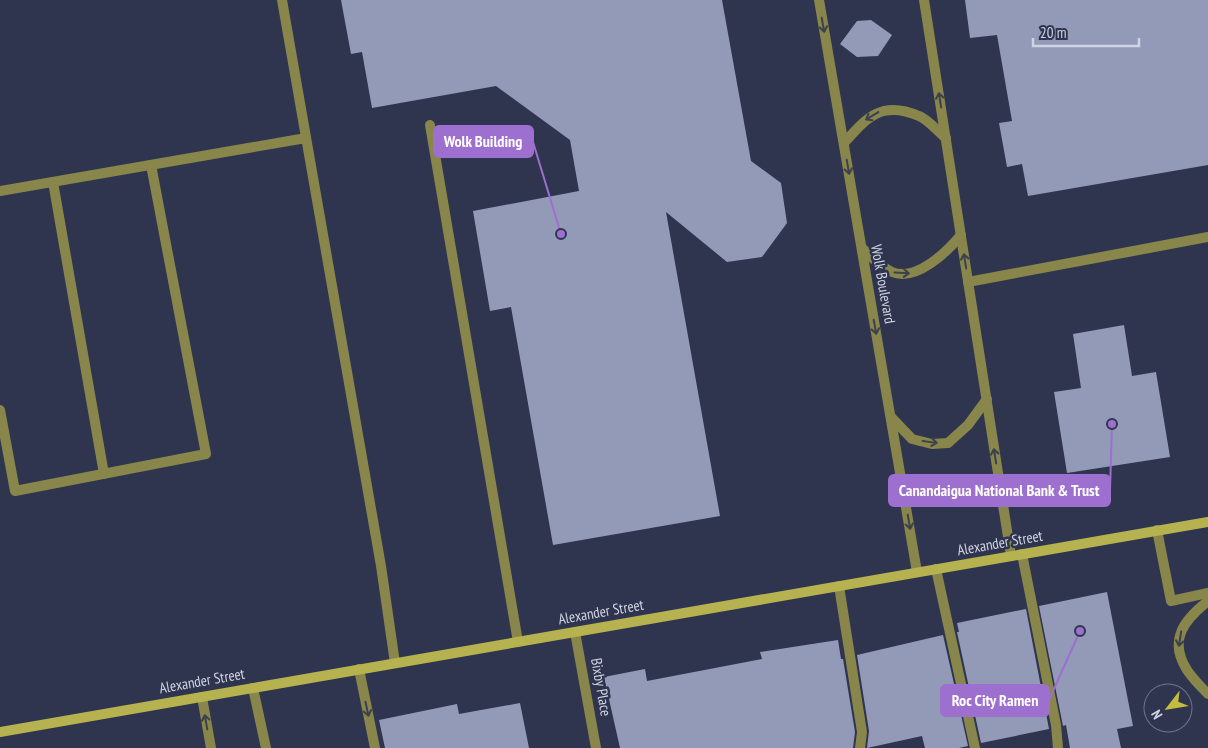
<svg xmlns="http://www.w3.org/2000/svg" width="1208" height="748" viewBox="0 0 1208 748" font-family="'PT Sans Narrow',sans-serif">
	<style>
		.building { fill: #929ab8 }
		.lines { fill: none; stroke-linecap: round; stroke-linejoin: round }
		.lane { stroke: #88864b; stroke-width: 10 }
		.street { stroke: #88864b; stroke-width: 10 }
		.secondary { stroke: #b6b24f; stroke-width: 10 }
		.oneway { stroke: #3c414e }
		.labels { text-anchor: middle; stroke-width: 5; stroke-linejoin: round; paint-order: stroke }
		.street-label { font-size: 15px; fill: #cfd4e4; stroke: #2f354e }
		.leader { fill: none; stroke: #9d6fce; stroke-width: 2 }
		.callout-dot { fill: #9d6fce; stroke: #2f354e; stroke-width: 2 }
		.callout { fill: #9d6fce; stroke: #9d6fce; stroke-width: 2 }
		.callout-label { font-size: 16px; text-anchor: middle; font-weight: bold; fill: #fff }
	</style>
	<rect width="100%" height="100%" fill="#2f354e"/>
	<g class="building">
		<path d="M 341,0 L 722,0 L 751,161 L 781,183 L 787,223 L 762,257 L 727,262 L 666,212 L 720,516 L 553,545 L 511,307 L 490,311 L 473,211 L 579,191 L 570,140 L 496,86 L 372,108 L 362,52 L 351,54 Z"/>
		<path d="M 965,0 L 1208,0 L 1208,165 L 1028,196 L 1022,164 L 1007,167 L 999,123 L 1012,121 L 997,35 L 970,38 Z"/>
		<path d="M 871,20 L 892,35 L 878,56 L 857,57 L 840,44 L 857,21 Z"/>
		<path d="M 1124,325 L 1132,376 L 1156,372 L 1170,457 L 1067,473 L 1054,392 L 1081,388 L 1073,334 Z"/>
		<path d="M 1107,592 L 1133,726 L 1117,729 L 1121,748 L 1070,748 L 1066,725 L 1063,726 L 1039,606 Z"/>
		<path d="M 1026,609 L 1049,729 L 981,743 L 957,632 L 959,632 L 957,623 Z"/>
		<path d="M 943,635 L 968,746 L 959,748 L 925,748 L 922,736 L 867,748 L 869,731 L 857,655 Z"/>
		<path d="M 838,640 L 841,659 L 843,659 L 855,732 L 853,748 L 620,748 L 604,677 L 645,669 L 647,681 L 762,659 L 760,652 Z"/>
		<path d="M 520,703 L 529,748 L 385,748 L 379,720 L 457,704 L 459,714 Z"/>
	</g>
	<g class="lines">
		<g class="lane">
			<path d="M 282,0 L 381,566 L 395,663"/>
			<path d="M 430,125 L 518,642"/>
			<path d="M 53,182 L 104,474"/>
			<path d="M 0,191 L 306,138"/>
			<path d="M 968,282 L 1208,237"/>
			<path d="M 0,410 L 15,491 L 206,454 L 151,165"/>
			<path d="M 1157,530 L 1171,601 L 1208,593"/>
			<path d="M 1022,554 L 1056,725 L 1058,748"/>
			<path d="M 936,569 L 975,748"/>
			<path d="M 839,586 L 862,732 L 860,748"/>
			<path d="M 1208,601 C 1184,620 1168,640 1187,670 C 1193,679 1201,687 1208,694"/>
			<path d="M 359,669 L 375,748"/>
			<path d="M 253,688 L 266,748"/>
			<path d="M 202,697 L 211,748"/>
		</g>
		<g class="street">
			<path d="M 819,0 L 917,572"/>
			<path d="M 924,0 L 1011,556"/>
			<path d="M 844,143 C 867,117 882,100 919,116 C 929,120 938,132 946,138"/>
			<path d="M 862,248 C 871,257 881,267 892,272 C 916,282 947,252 961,235"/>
			<path d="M 891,417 L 912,439 L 932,444 L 948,443 L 968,425 L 987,399"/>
			<path d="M 575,632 L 596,748"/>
		</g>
		<path class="secondary" d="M 0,732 L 1208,522"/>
	</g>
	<defs><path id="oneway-shaft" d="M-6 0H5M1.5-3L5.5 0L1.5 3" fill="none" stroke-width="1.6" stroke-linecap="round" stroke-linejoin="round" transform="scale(1.25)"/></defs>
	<g class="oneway">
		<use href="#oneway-shaft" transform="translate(823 25) rotate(80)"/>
		<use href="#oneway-shaft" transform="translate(940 100) rotate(-99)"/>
		<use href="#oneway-shaft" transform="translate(872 116) rotate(149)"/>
		<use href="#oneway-shaft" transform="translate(848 167) rotate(80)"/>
		<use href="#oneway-shaft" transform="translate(965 261) rotate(-99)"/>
		<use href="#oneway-shaft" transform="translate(902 273) rotate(3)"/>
		<use href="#oneway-shaft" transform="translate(875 327) rotate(80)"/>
		<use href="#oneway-shaft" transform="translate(930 442) rotate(8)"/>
		<use href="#oneway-shaft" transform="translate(995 456) rotate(-99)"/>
		<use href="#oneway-shaft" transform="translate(909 522) rotate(80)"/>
		<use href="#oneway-shaft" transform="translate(1180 639) rotate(99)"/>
		<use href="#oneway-shaft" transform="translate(367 709) rotate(78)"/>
		<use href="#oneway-shaft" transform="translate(206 722) rotate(-100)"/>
	</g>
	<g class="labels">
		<g class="street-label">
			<text transform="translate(883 284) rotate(80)" y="5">Wolk Boulevard</text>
			<text transform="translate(1000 543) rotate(-10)" y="5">Alexander Street</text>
			<text transform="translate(601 612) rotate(-10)" y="5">Alexander Street</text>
			<text transform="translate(202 681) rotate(-10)" y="5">Alexander Street</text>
			<text transform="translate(601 687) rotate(80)" y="5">Bixby Place</text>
		</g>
	</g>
	<path class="leader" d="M561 234L533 142M1112 424L1110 490M1080 631L1049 700"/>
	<g class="callout-dot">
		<circle cx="561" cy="234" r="5"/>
		<circle cx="1112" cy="424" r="5"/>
		<circle cx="1080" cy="631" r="5"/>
	</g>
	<g class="callout">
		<rect x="434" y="126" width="99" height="31" rx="5"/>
		<rect x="889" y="475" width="221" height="31" rx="5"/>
		<rect x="941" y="685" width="108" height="31" rx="5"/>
	</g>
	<g class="callout-label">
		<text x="483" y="147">Wolk Building</text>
		<text x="999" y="496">Canandaigua National Bank &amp; Trust</text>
		<text x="995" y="706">Roc City Ramen</text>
	</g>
	<g transform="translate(1168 708) rotate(239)"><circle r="24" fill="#2f354e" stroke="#6f758a"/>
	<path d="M0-4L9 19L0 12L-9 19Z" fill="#c2bd3f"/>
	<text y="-8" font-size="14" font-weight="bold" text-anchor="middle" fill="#cfd4e4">N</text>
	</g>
	<path d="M1033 38v8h106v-8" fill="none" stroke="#cfd4e4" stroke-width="2.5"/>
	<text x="1040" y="38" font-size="15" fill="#cfd4e4" stroke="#2f354e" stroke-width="4" paint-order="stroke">20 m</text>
</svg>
